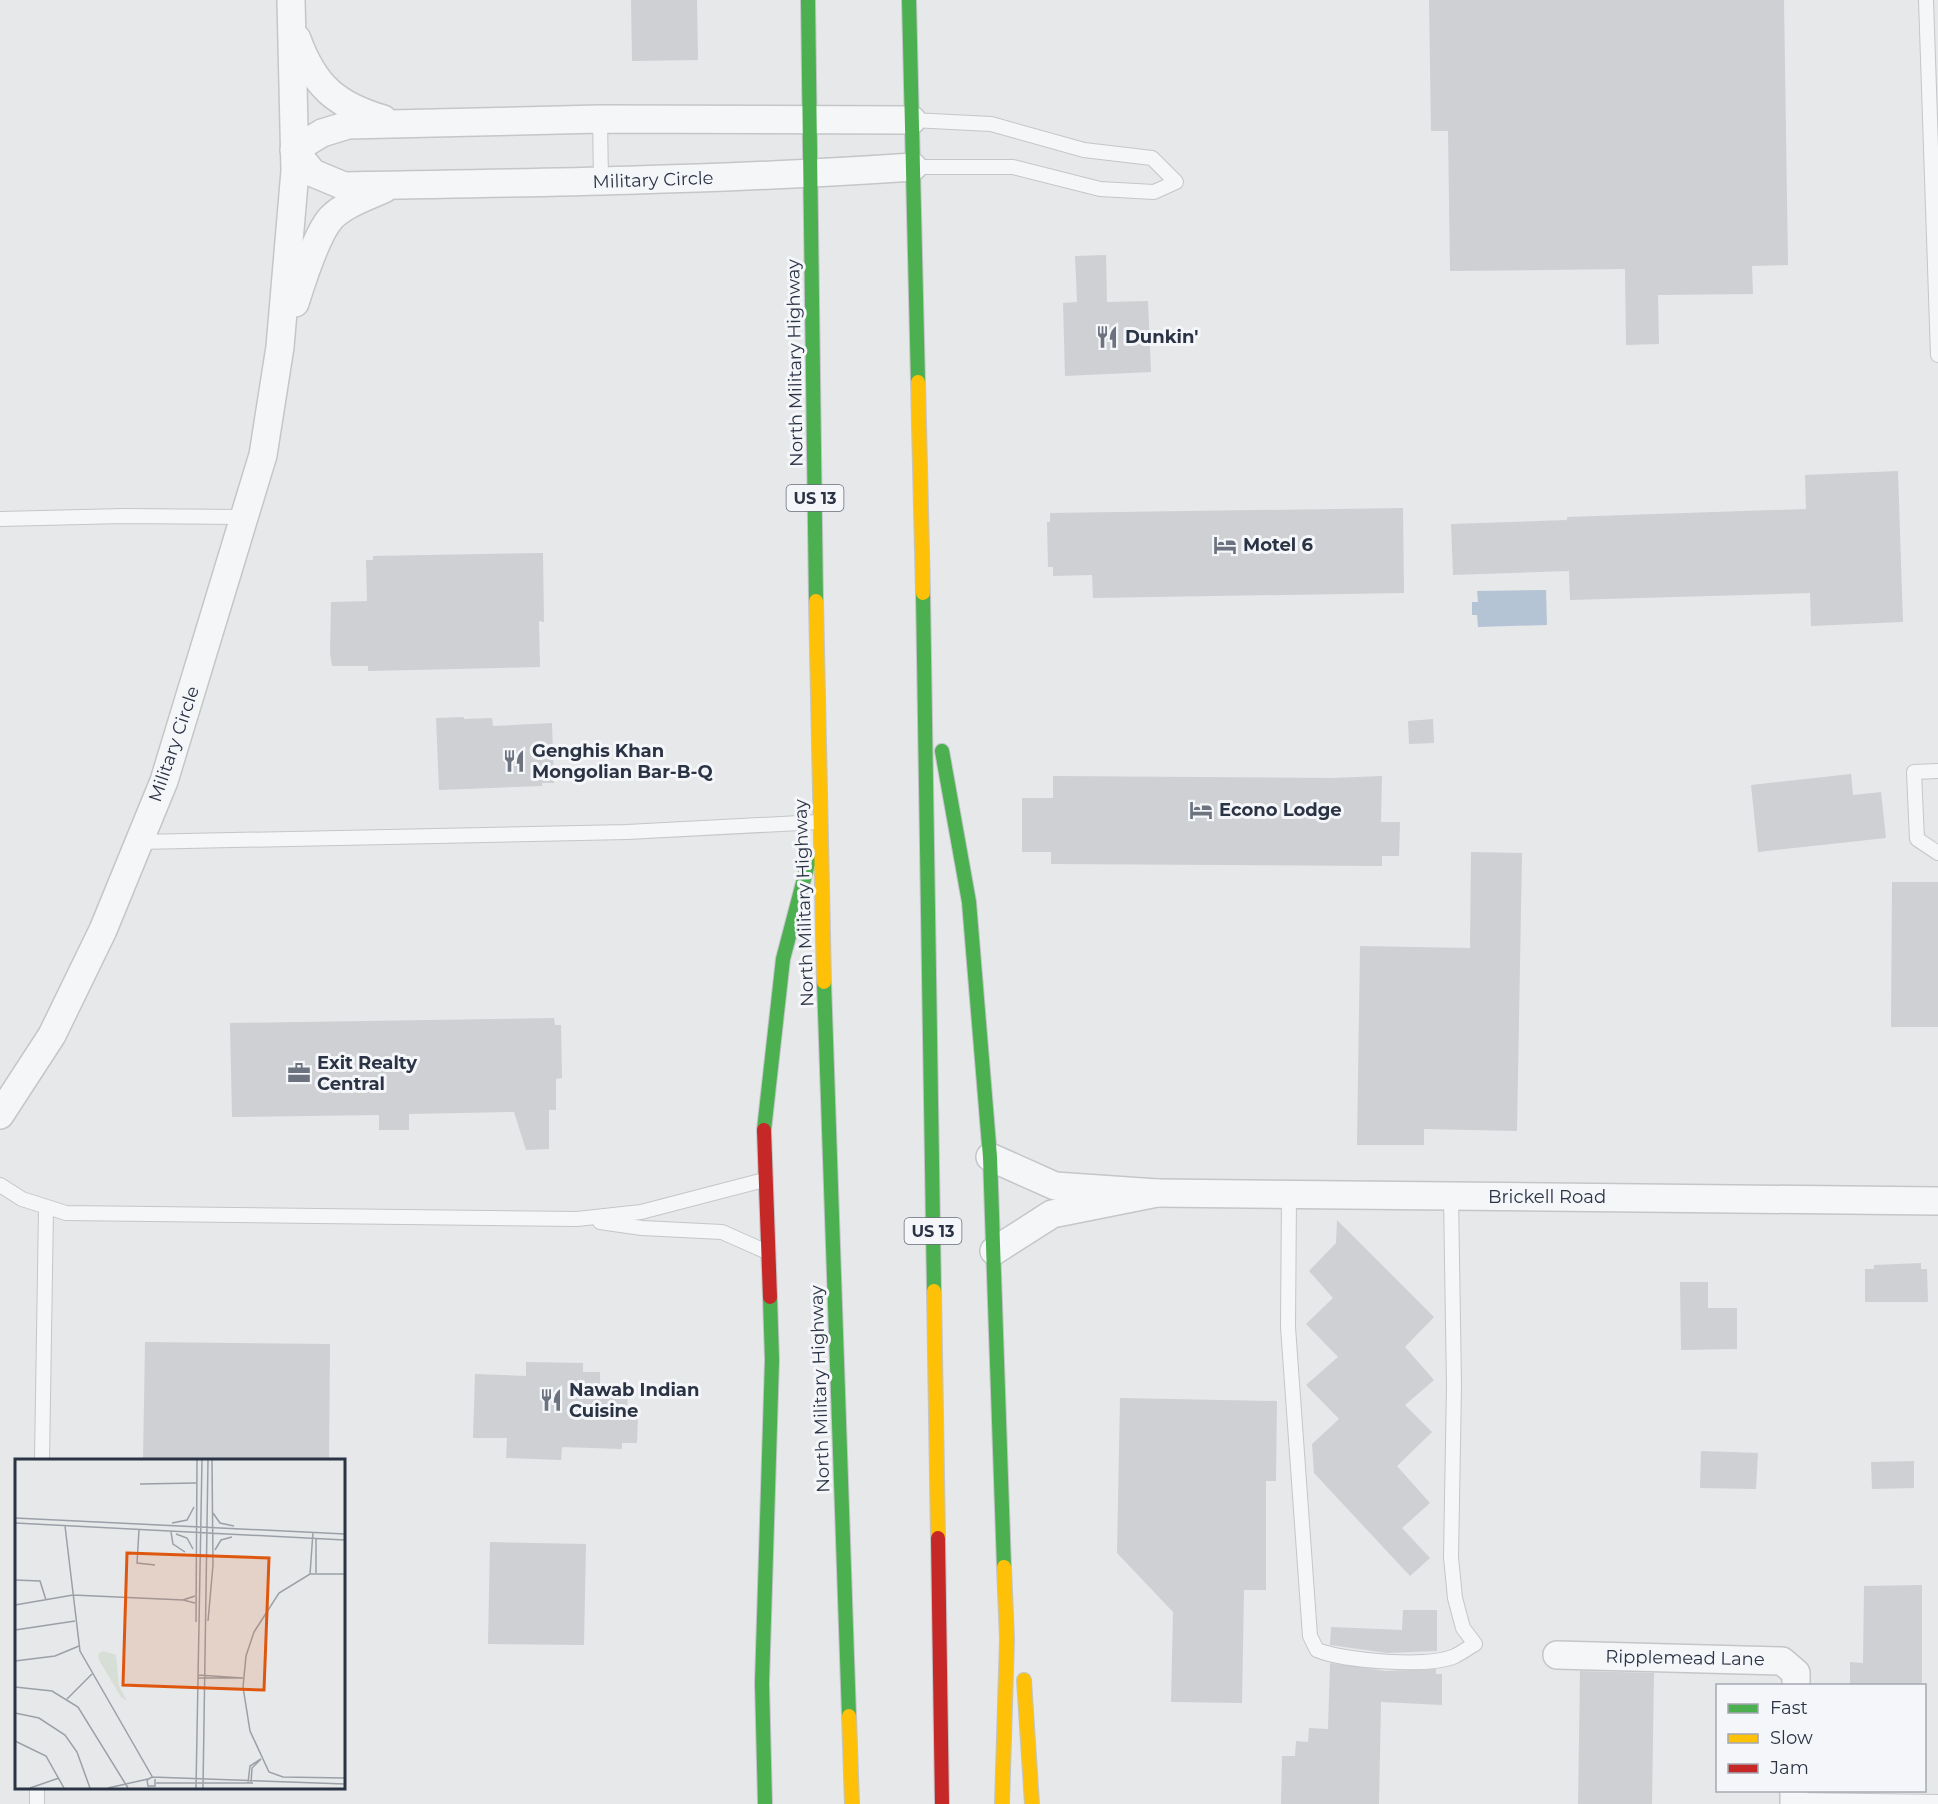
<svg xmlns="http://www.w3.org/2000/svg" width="1938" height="1804" viewBox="0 0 1938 1804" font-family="Montserrat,sans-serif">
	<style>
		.water { fill: #b4c4d5 }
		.building { fill: #ced0d3 }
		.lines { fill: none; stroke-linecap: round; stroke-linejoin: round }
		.lane-casing { stroke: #c4c6c8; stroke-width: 16 }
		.street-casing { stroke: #c4c6c8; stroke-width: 30 }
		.fast-casing { stroke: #c2c5c8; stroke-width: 16 }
		.slow-casing { stroke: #c2c5c8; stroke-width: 16 }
		.jam-casing { stroke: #c2c5c8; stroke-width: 16 }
		.lane { stroke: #f5f6f7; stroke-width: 14 }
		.street { stroke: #f5f6f7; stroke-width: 27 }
		.fast { stroke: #4caf50; stroke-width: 14 }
		.slow { stroke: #ffc107; stroke-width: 14 }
		.jam { stroke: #c62828; stroke-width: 14 }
		.labels { text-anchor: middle; stroke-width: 6; stroke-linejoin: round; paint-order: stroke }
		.shield { fill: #f4f6f9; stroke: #676e7b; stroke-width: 1.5 }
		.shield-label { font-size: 16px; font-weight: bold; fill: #2b3445 }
		.street-label { font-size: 18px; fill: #2b3445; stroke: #f4f6f9 }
		.poi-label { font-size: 18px; font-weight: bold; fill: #2b3445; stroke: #f4f6f9; text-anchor: start }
		.inset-road { fill: none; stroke: #9ba0a8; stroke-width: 1.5 }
		.view { fill: #df570f; fill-opacity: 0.15; stroke: #df570f; stroke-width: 3 }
		.inset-edge { fill: none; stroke: #2b3445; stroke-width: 3 }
	</style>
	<rect width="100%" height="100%" fill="#e6e8ea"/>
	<path class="water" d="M 1546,590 L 1547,625 L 1478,627 L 1477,615 L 1472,615 L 1472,602 L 1478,602 L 1477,591 Z"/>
	<g class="building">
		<path d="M 631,0 L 697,0 L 698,60 L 632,61 Z"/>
		<path d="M 1429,0 L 1784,0 L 1788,265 L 1752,266 L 1753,294 L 1658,295 L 1659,344 L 1626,345 L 1625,269 L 1450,271 L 1448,131 L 1431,131 Z"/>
		<path d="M 1106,255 L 1107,302 L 1148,301 L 1151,372 L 1065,376 L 1063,303 L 1077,302 L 1075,256 Z"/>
		<path d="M 1898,471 L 1903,622 L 1811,626 L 1810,593 L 1570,600 L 1569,571 L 1453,575 L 1451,524 L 1567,520 L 1567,517 L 1806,509 L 1805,475 Z"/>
		<path d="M 1403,508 L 1404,593 L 1093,598 L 1092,575 L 1053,576 L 1053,567 L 1048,567 L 1047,522 L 1050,522 L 1050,513 Z"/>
		<path d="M 543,553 L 544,622 L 539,621 L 540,667 L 368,671 L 368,666 L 332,666 L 330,653 L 331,602 L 367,601 L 366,560 L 373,560 L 373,556 Z"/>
		<path d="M 464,717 L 464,719 L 492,718 L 493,726 L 552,723 L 554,783 L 542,783 L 542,786 L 439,790 L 436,718 Z"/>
		<path d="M 1433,719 L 1434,743 L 1409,744 L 1408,721 Z"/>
		<path d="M 1851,774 L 1853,795 L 1881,792 L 1886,838 L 1758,852 L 1751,785 Z"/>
		<path d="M 1053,776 L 1332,778 L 1382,776 L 1381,822 L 1400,822 L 1399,856 L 1382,856 L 1382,866 L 1051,864 L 1051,852 L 1022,852 L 1022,798 L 1053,798 Z"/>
		<path d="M 1471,852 L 1522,853 L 1517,1131 L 1424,1129 L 1424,1145 L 1357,1145 L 1360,946 L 1470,948 Z"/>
		<path d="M 1892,882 L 1938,882 L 1938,1027 L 1891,1027 Z"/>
		<path d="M 554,1018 L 555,1025 L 561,1025 L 562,1078 L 556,1079 L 556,1110 L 549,1110 L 549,1149 L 526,1150 L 514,1112 L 409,1114 L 409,1130 L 379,1130 L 379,1115 L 232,1117 L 230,1023 Z"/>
		<path d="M 1337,1220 L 1434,1317 L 1405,1347 L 1434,1380 L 1405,1405 L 1432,1432 L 1397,1466 L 1430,1503 L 1402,1528 L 1430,1558 L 1410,1576 L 1314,1473 L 1312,1444 L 1339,1419 L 1306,1385 L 1338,1357 L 1306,1324 L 1333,1298 L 1309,1271 L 1336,1243 Z"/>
		<path d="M 1921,1263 L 1921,1269 L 1927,1269 L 1928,1302 L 1865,1302 L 1865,1269 L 1874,1269 L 1874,1265 Z"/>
		<path d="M 1680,1282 L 1708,1282 L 1708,1308 L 1737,1308 L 1737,1349 L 1681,1350 Z"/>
		<path d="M 145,1342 L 330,1344 L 329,1461 L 143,1461 Z"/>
		<path d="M 526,1362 L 583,1363 L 583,1372 L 600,1372 L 600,1385 L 628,1385 L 627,1416 L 638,1416 L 637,1443 L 622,1443 L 622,1449 L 562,1447 L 561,1460 L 506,1458 L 507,1438 L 473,1438 L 475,1374 L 526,1376 Z"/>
		<path d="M 1120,1398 L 1277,1401 L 1276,1481 L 1266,1481 L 1266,1590 L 1244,1590 L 1242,1703 L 1171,1702 L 1173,1612 L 1117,1553 Z"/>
		<path d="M 1701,1451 L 1758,1453 L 1756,1489 L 1700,1488 Z"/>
		<path d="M 1914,1461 L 1914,1488 L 1872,1489 L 1871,1462 Z"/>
		<path d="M 490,1542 L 586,1544 L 584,1645 L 488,1644 Z"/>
		<path d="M 1922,1585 L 1922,1686 L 1850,1686 L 1850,1662 L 1863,1663 L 1864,1586 Z"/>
		<path d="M 1403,1610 L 1437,1610 L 1437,1651 L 1387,1653 L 1330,1645 L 1331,1627 L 1402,1630 Z"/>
		<path d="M 1330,1663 L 1386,1671 L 1436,1669 L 1436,1674 L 1442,1674 L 1442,1705 L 1381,1702 L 1379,1804 L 1281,1804 L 1282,1756 L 1295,1756 L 1296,1741 L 1308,1742 L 1309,1728 L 1328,1729 Z"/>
		<path d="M 1580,1671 L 1654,1673 L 1652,1804 L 1578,1804 Z"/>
	</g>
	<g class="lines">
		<g class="lane-casing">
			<g id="lane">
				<path d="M 1926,0 L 1938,355"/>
				<path d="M 600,119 L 601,181"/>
				<path d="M 912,120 L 991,124 L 1084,150 L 1152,158 L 1176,182 L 1154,192 L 1100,189 L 1013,167 L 913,167"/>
				<path d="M 0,519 L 124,516 L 242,517"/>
				<path d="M 1938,771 L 1914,772 L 1917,839 L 1938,853"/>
				<path d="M 139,842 L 627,832 L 819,822"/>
				<path d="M 0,1185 L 22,1199 L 66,1213 L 577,1219 L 641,1212 L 764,1180"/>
				<path d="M 1289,1194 L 1288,1327 L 1310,1636 L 1317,1650 C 1344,1661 1428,1668 1455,1656 C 1461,1653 1468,1648 1475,1644 L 1463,1628 L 1455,1598 L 1451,1557 L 1454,1386 L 1451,1196"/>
				<path d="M 600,1222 L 642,1228 L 722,1232 L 767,1252"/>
				<path d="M 42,1460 L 46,1209"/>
				<path d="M 1794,1800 L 1938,1802"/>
				<path d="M 37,1804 L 37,1788"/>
			</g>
		</g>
		<g class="street-casing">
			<g id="street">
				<path d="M 297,39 C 314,86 336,105 383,119"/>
				<path d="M 912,120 L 600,119 L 348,125 L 322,133 L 294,150 L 313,173 L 344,186 C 534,183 724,180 913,167"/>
				<path d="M 295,303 C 302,281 316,235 331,218 C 345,204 366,197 384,189"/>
				<path d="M 0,1115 L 52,1035 L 103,930 L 164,781 L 263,455 L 280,347 L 295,171 L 291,0"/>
				<path d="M 990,1157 L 1055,1186 L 1157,1193 L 1052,1214 L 994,1251"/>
				<path d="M 1157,1193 L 1938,1201"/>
				<path d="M 1557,1655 L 1782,1661 L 1796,1673 L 1796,1686"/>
				<path d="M 1794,1804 L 1794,1790"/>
			</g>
		</g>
		<g class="fast-casing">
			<g id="fast">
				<path d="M 808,0 L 816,601"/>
				<path d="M 909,0 L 918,382"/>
				<path d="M 923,593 L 934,1291"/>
				<path d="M 942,751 L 969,902 L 990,1157 L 1004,1567"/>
				<path d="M 824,982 L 849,1716"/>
				<path d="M 764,1130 L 783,959 L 810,856"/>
				<path d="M 765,1804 L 762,1683 L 772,1360 L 770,1297"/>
			</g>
		</g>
		<g class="slow-casing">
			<g id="slow">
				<path d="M 918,382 L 923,593"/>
				<path d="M 816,601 L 824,982"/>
				<path d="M 934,1291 L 938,1538"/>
				<path d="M 1024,1680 L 1032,1804"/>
				<path d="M 849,1716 L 852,1804"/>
				<path d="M 1002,1804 L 1007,1639 L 1004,1567"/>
			</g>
		</g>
		<g class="jam-casing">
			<g id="jam">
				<path d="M 764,1130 L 770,1297"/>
				<path d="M 938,1538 L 942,1804"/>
			</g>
		</g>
		<use href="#lane" class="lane"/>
		<use href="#street" class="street"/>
		<use href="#fast" class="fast"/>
		<use href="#slow" class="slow"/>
		<use href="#jam" class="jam"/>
	</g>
	<defs>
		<g id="restaurant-bare" transform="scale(1.8)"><path d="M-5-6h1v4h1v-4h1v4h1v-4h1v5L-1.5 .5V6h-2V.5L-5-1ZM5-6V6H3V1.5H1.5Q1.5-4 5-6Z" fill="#6c737f" stroke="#f4f6f9" stroke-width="2.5" paint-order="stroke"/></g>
		<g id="hotel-bare" transform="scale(1.8)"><path d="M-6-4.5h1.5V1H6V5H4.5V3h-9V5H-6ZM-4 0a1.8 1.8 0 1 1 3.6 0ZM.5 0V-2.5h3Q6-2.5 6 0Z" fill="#6c737f" stroke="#f4f6f9" stroke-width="2.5" paint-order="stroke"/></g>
		<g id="office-bare" transform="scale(1.8)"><path d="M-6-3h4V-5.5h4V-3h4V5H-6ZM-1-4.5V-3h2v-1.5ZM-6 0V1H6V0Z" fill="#6c737f" stroke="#f4f6f9" stroke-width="2.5" paint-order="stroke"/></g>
	</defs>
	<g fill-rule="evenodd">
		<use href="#restaurant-bare" x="1107" y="337"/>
		<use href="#hotel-bare" x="1225" y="545"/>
		<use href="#restaurant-bare" x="514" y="761"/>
		<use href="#hotel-bare" x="1201" y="810"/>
		<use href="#office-bare" x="299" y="1073"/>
		<use href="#restaurant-bare" x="551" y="1400"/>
	</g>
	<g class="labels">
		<g class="shield">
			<rect x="786.5" y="485" width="57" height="26" rx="4.5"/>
			<rect x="904.5" y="1218" width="57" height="26" rx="4.5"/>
		</g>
		<g class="shield-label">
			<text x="815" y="504">US 13</text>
			<text x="933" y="1237">US 13</text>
		</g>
		<g class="street-label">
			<text transform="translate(653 180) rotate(-2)" y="6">Military Circle</text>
			<text transform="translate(795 363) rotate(-91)" y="6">North Military Highway</text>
			<text transform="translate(174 744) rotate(-71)" y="6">Military Circle</text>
			<text transform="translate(804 903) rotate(-92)" y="6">North Military Highway</text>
			<text x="1547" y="1203">Brickell Road</text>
			<text transform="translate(820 1389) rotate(-92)" y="6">North Military Highway</text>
			<text transform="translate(1685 1658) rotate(1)" y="6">Ripplemead Lane</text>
		</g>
		<g class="poi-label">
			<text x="1125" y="343">Dunkin'</text>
			<text x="1243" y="551">Motel 6</text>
			<text x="532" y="757">Genghis Khan<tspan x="532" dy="21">Mongolian Bar-B-Q</tspan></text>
			<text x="1219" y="816">Econo Lodge</text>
			<text x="317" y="1069">Exit Realty<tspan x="317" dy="21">Central</tspan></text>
			<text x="569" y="1396">Nawab Indian<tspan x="569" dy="21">Cuisine</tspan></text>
		</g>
	</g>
	<g transform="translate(15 1459)">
		<rect width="330" height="330" fill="#e6e8ea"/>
		<path d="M 88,192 L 101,196 L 104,227 L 112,242 L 106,238 L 84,201 L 83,195 Z" fill="#d6ded6"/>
		<path class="inset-road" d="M 125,25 L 181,24M 198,54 L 205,64 L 219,67M 0,59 L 330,75M 0,64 L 330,81M 157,64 L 172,61 L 179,48M 50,67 L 65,192 L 138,319M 124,71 L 122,104 L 140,106M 156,73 L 158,85 L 170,93M 161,75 L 172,79 L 178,90M 200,91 L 206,81 L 217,78M 301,114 L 301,80M 295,115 L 298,73M 330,115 L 295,115 L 264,134 L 239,173 L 231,197 L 228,228 L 235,272 L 254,313 L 268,318 L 330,319M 0,121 L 25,122 L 31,141M 180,137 L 168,141 L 180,144M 0,146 L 58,136 L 168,141M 193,162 L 198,106 L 197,1M 181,163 L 182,1M 0,171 L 60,162M 0,202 L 40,197 L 64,187M 183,216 L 228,219M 183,219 L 228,219M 0,228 L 37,232 L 63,248 L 113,329M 52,240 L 77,215M 0,254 L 24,259 L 50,276 L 62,293 L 75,329M 0,282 L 31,297 L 49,329M 140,320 L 140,327 L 133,327 L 132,321 L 137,318 L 330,325M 141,324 L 238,324M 233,324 L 235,307 L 246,300M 236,324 L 237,309 L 246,300M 15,329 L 44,319M 93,329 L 133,320M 181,329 L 187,1M 188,329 L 193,1"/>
		<path class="view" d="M 112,94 L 254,99 L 249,231 L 108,226 Z"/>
		<rect width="330" height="330" class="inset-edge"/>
	</g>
	<rect x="1716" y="1684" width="210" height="108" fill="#f4f6f9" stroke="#a4a8b1" stroke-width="1.5"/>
	<rect x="1728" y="1704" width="30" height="9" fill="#4caf50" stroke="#a4a8b1" stroke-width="1.5"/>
	<text x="1770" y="1714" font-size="18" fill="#2b3445">Fast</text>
	<rect x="1728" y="1734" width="30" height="9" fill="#ffc107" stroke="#a4a8b1" stroke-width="1.5"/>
	<text x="1770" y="1744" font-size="18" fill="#2b3445">Slow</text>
	<rect x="1728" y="1764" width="30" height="9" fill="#c62828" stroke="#a4a8b1" stroke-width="1.5"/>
	<text x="1770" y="1774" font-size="18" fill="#2b3445">Jam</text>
</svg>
